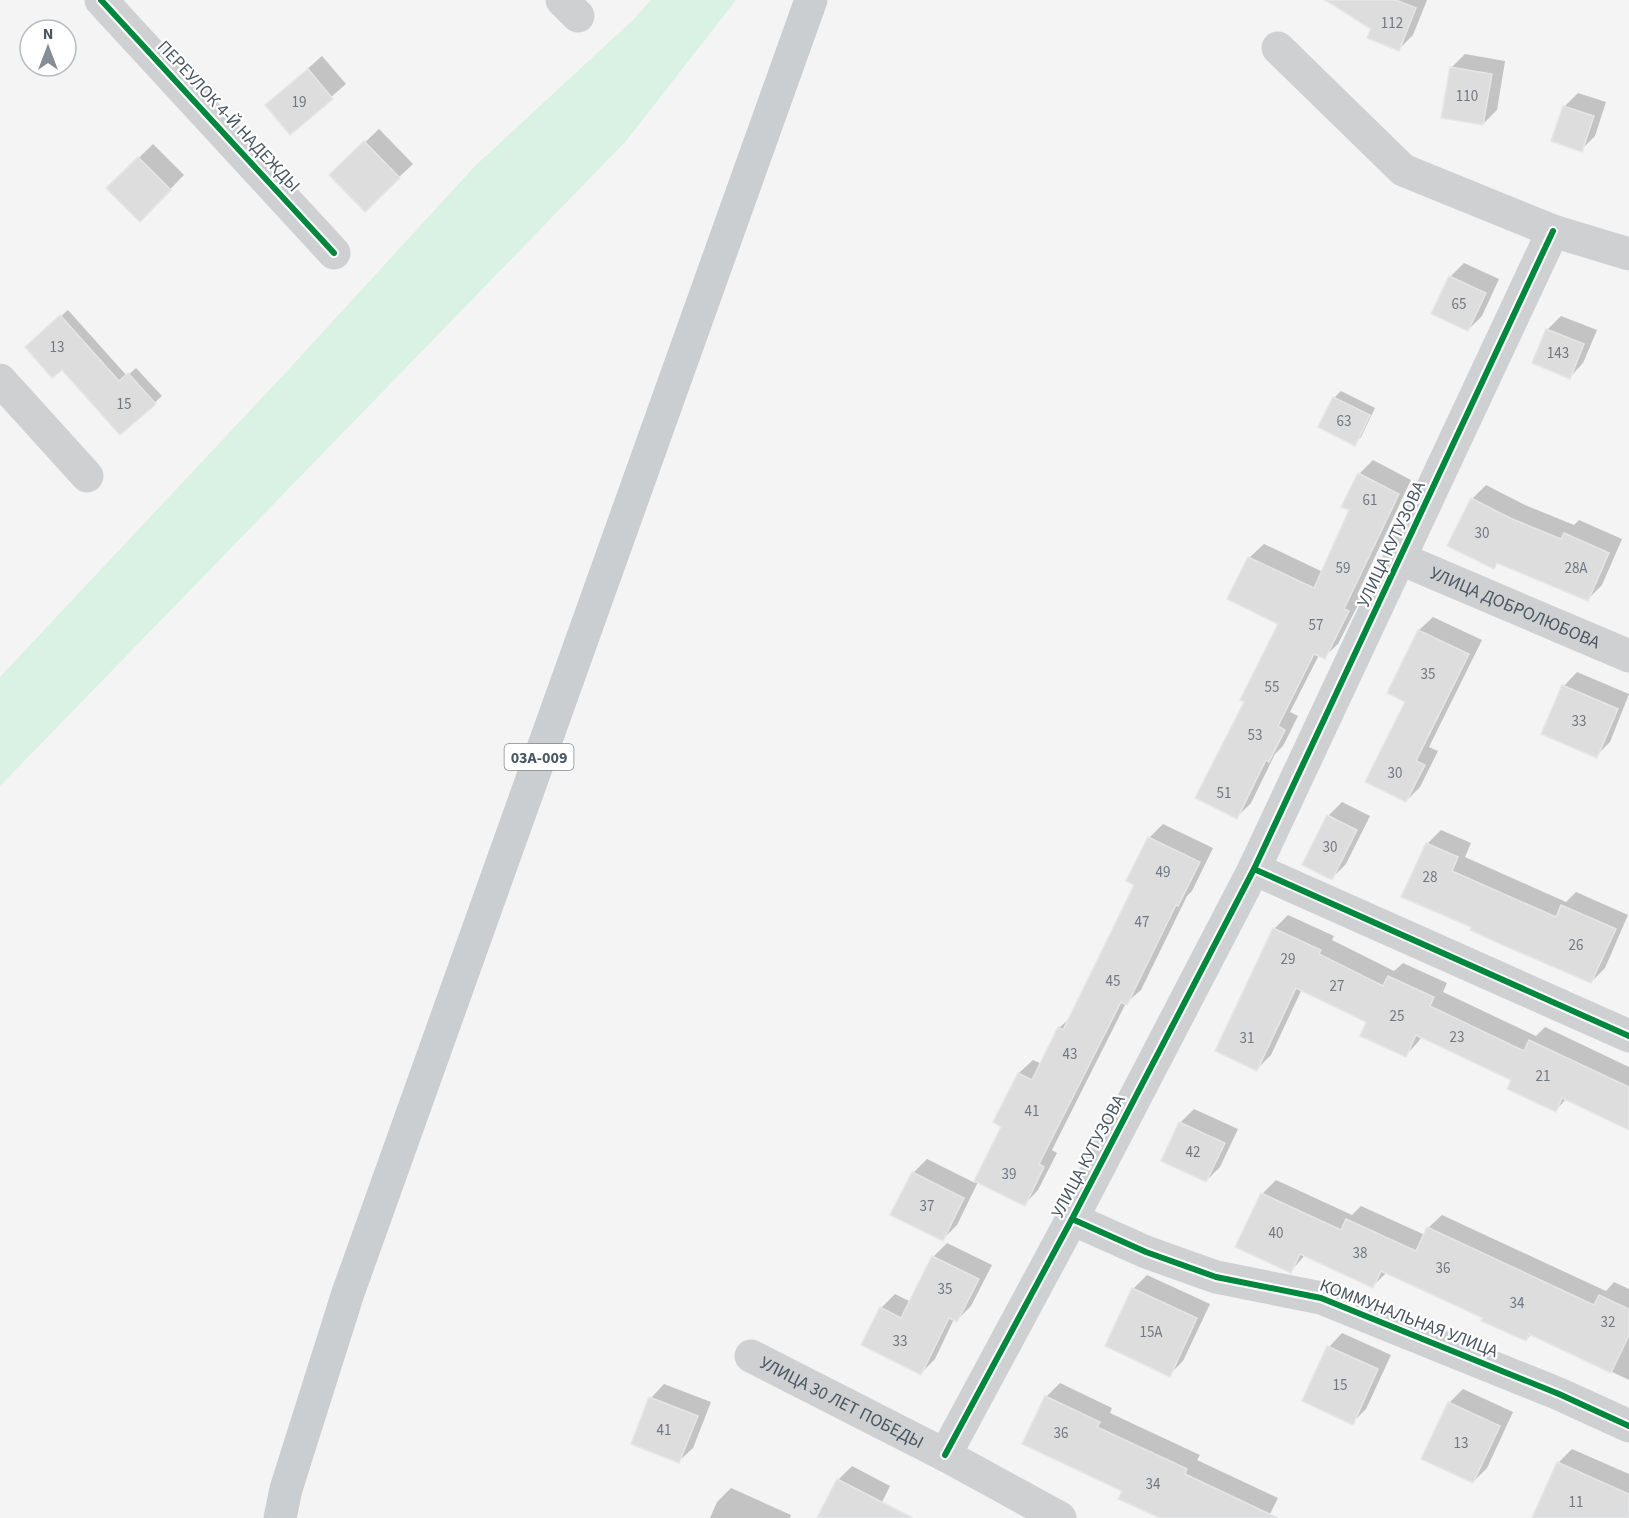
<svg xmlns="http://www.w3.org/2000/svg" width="1629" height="1518" viewBox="0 0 1629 1518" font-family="'Source Sans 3',sans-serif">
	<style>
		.green { fill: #d9f2e3 }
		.shadow { fill: #0003 }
		.building { fill: #ddddde; stroke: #e5e6e7; stroke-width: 1.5 }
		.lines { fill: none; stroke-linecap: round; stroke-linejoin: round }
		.street { stroke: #ced0d2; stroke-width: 33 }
		.primary { stroke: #caced1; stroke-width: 33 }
		.cycleway-casing { stroke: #fff; stroke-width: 10 }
		.cycleway { stroke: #00873e; stroke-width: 6 }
		.labels { text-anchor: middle; stroke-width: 4.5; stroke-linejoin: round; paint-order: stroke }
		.number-label { font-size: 15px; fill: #707881 }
		.shield { fill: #fff; stroke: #808990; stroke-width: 1.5 }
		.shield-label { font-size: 16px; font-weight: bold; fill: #4a5661 }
		.street-label { font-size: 18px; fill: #4a5661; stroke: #fff }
	</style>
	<rect width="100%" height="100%" fill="#f4f4f4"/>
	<path class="green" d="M 651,0 L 736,0 L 626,141 L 0,786 L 0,677 L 289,369 L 475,166 L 634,19 Z"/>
	<g class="shadow">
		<path d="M 1384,0 L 1427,0 L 1413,35 L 1399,49 Z"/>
		<path d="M 1465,54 L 1505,61 L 1497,110 L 1483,124 L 1452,67 Z"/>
		<path d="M 322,56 L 346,84 L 290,133 L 267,105 Z"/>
		<path d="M 1578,93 L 1606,102 L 1595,136 L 1581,150 L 1564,107 Z"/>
		<path d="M 379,129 L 413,164 L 399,177 L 331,175 Z"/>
		<path d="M 153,144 L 184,175 L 140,220 L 108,188 Z"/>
		<path d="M 1464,263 L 1499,279 L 1482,316 L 1468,330 L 1450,277 Z"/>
		<path d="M 68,310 L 127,376 L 136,368 L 162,396 L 120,433 L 62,367 L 33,341 Z"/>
		<path d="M 1561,316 L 1597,330 L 1583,363 L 1570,377 L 1534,362 L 1548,329 Z"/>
		<path d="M 1341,391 L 1375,408 L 1361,437 L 1354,444 L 1320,426 L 1334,398 Z"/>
		<path d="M 1373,460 L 1411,480 L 1357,595 L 1362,597 L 1338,644 L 1324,657 L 1319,655 L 1290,712 L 1298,716 L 1283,746 L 1275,754 L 1251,803 L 1237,817 L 1246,702 L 1280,623 L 1229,599 L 1250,557 L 1264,544 L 1323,572 L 1351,510 L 1359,474 Z"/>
		<path d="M 1486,485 L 1525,505 L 1574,525 L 1579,520 L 1622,539 L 1602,585 L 1588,599 L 1499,562 L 1493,567 L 1472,499 Z"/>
		<path d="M 1433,617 L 1482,640 L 1429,747 L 1438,751 L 1420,787 L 1406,801 L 1407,701 L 1389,692 L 1419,630 Z"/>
		<path d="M 1577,672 L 1629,694 L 1610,742 L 1596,756 L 1543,733 L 1564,686 Z"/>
		<path d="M 1342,802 L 1370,816 L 1346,864 L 1332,878 L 1328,816 Z"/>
		<path d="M 1163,824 L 1213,848 L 1192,891 L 1187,896 L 1141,990 L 1126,1003 L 1052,1150 L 1057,1153 L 1038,1190 L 1025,1204 L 978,1182 L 957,1225 L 943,1239 L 913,1173 L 927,1159 L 975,1183 L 1003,1126 L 995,1122 L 1019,1073 L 1033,1060 L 1042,1064 L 1059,1028 L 1072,1016 L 1136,884 L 1149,838 Z"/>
		<path d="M 1441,830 L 1471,843 L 1465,857 L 1566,902 L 1576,892 L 1628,915 L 1605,968 L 1591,982 L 1473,926 L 1427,844 Z"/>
		<path d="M 1288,915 L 1334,936 L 1332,940 L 1394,971 L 1403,963 L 1447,983 L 1443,992 L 1536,1036 L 1545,1027 L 1629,1067 L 1629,1128 L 1567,1098 L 1556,1110 L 1513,1079 L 1422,1036 L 1419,1041 L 1406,1055 L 1368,1021 L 1302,989 L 1271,1055 L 1257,1069 L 1274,929 Z"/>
		<path d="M 1194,1109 L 1238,1129 L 1220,1167 L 1206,1181 L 1163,1160 L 1180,1123 Z"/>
		<path d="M 1276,1180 L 1352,1215 L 1361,1206 L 1425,1235 L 1428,1228 L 1442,1215 L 1606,1291 L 1614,1282 L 1629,1289 L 1629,1380 L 1532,1334 L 1526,1340 L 1485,1317 L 1387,1272 L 1373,1286 L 1305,1255 L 1291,1271 L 1262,1194 Z"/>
		<path d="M 947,1243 L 992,1265 L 971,1306 L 957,1320 L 954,1319 L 935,1359 L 921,1373 L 881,1308 L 895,1294 L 911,1302 L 933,1257 Z"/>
		<path d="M 1147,1275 L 1210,1304 L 1183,1361 L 1169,1375 L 1133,1289 Z"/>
		<path d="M 1342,1333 L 1391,1355 L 1366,1409 L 1352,1423 L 1304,1400 L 1329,1347 Z"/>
		<path d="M 1060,1383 L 1112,1408 L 1110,1413 L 1200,1455 L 1197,1460 L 1278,1498 L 1268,1518 L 1163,1518 L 1124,1490 L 1046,1397 Z"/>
		<path d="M 664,1384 L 711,1402 L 693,1448 L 679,1461 L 633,1443 L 651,1398 Z"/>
		<path d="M 1463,1389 L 1513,1412 L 1487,1468 L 1473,1482 L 1449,1403 Z"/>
		<path d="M 1572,1449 L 1629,1474 L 1629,1518 L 1548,1518 L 1558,1463 Z"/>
		<path d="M 852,1466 L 890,1486 L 874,1518 L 819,1518 L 838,1480 Z"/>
		<path d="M 731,1488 L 791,1515 L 790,1518 L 710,1518 L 717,1502 Z"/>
	</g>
	<g class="building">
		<path d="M 1325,0 L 1396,0 L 1416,8 L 1399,51 L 1367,38 L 1371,29 Z"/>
		<path d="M 1450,67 L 1492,74 L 1483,125 L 1441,118 Z"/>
		<path d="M 308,69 L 333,99 L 290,135 L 265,105 Z"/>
		<path d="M 1563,106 L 1594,116 L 1582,152 L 1551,141 Z"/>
		<path d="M 364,141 L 400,178 L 365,212 L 329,175 Z"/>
		<path d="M 138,157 L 171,190 L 140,222 L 106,188 Z"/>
		<path d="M 1449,276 L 1486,293 L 1468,331 L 1431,314 Z"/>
		<path d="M 60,315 L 119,381 L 128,373 L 156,404 L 120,435 L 62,370 L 52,378 L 25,347 Z"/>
		<path d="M 1546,329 L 1584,344 L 1570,379 L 1532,363 Z"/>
		<path d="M 1333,397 L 1370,415 L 1355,446 L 1318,427 Z"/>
		<path d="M 1358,473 L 1399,494 L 1344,609 L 1349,611 L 1325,659 L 1314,654 L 1278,726 L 1285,730 L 1269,762 L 1266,760 L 1237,819 L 1195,798 L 1244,702 L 1240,700 L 1278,624 L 1227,599 L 1248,557 L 1314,588 L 1349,510 L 1341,507 Z"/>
		<path d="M 1471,498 L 1510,518 L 1561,539 L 1564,533 L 1609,553 L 1588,601 L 1497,563 L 1494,569 L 1447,546 Z"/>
		<path d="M 1418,630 L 1469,654 L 1416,761 L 1425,765 L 1406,802 L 1365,782 L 1405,702 L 1387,693 Z"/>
		<path d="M 1562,685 L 1618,709 L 1597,758 L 1541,734 Z"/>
		<path d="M 1327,815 L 1357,830 L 1332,880 L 1302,865 Z"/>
		<path d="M 1148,837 L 1200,862 L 1178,906 L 1176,905 L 1127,1005 L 1121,1002 L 1039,1164 L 1044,1167 L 1025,1206 L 974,1181 L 1001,1127 L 993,1122 L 1018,1073 L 1032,1080 L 1058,1027 L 1063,1030 L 1134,885 L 1126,881 Z"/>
		<path d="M 1426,843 L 1458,857 L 1452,871 L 1556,917 L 1561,905 L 1616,929 L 1591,983 L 1505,946 L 1470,930 L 1471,927 L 1401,897 Z"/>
		<path d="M 1273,928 L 1321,950 L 1319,954 L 1383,986 L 1388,976 L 1434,997 L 1430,1006 L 1524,1051 L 1529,1040 L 1629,1087 L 1629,1130 L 1562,1098 L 1556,1112 L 1507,1089 L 1511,1080 L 1416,1035 L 1406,1057 L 1360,1036 L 1366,1022 L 1296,988 L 1257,1071 L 1215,1051 Z"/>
		<path d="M 1179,1122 L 1225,1143 L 1206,1182 L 1161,1161 Z"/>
		<path d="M 912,1172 L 964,1198 L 943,1241 L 890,1215 Z"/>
		<path d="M 1261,1193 L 1341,1230 L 1346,1219 L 1416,1251 L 1427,1227 L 1594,1305 L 1599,1295 L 1629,1309 L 1629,1335 L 1611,1373 L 1529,1334 L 1526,1341 L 1481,1321 L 1483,1318 L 1381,1271 L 1373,1288 L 1300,1254 L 1291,1273 L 1235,1247 Z"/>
		<path d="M 932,1256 L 979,1279 L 957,1322 L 949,1318 L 921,1375 L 861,1345 L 880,1307 L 901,1318 Z"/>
		<path d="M 1132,1288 L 1197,1318 L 1170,1377 L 1105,1346 Z"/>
		<path d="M 1327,1346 L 1378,1369 L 1353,1425 L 1302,1401 Z"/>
		<path d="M 1045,1396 L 1100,1422 L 1097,1427 L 1187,1469 L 1185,1474 L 1278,1518 L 1160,1518 L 1118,1499 L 1122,1491 L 1022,1444 Z"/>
		<path d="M 649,1397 L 698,1416 L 679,1463 L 631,1444 Z"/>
		<path d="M 1448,1402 L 1500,1426 L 1473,1483 L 1421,1459 Z"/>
		<path d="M 1557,1462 L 1629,1494 L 1629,1518 L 1532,1518 Z"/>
		<path d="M 837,1479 L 913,1518 L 817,1518 Z"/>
	</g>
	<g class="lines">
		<g class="street">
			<path d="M 101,0 L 334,253"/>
			<path d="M 562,0 L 578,16"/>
			<path d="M 1278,48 L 1403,170 L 1553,231 L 1629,254"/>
			<path d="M 0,380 L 87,476"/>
			<path id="s1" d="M 1401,559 L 1629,656"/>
			<path d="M 1254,869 L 1629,1036"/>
			<path d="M 1072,1219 L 1146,1252 L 1216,1277 L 1321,1298 L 1559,1394 L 1629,1426"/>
			<path id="s2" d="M 751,1356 L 945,1455 L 1060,1518"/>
			<path d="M 945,1455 L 1072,1219 L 1254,869 L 1553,231"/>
		</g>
		<path class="primary" d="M 280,1518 L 286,1489 L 348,1293 L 811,0"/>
		<g class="cycleway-casing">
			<g id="cycleway">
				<path d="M 101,0 L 334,253"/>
				<path d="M 1254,869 L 1629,1036"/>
				<path d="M 1072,1219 L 1146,1252 L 1216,1277 L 1321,1298 L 1559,1394 L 1629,1426"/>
				<path d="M 945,1455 L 1072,1219 L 1254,869 L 1553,231"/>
			</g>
		</g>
		<use href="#cycleway" class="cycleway"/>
	</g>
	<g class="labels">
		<g class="number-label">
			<text x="1392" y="28">112</text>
			<text x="1467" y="101">110</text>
			<text x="299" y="107">19</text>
			<text x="1459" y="309">65</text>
			<text x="57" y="352">13</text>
			<text x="1558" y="358">143</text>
			<text x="124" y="409">15</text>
			<text x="1344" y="426">63</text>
			<text x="1370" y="505">61</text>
			<text x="1482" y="538">30</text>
			<text x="1343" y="573">59</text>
			<text x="1576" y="573">28А</text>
			<text x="1316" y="630">57</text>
			<text x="1428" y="679">35</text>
			<text x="1272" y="692">55</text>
			<text x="1579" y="726">33</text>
			<text x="1255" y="740">53</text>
			<text x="1395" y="778">30</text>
			<text x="1224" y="798">51</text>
			<text x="1330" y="852">30</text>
			<text x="1163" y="877">49</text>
			<text x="1430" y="882">28</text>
			<text x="1142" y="927">47</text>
			<text x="1576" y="950">26</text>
			<text x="1288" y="964">29</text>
			<text x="1113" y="986">45</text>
			<text x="1337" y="991">27</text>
			<text x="1397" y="1021">25</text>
			<text x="1457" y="1042">23</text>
			<text x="1247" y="1043">31</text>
			<text x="1070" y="1059">43</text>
			<text x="1543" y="1081">21</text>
			<text x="1032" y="1116">41</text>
			<text x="1193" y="1157">42</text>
			<text x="1009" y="1179">39</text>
			<text x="927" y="1211">37</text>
			<text x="1276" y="1238">40</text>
			<text x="1360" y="1258">38</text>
			<text x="1443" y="1273">36</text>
			<text x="945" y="1294">35</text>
			<text x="1517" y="1308">34</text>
			<text x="1608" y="1327">32</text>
			<text x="1151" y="1337">15А</text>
			<text x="900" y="1346">33</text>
			<text x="1340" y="1390">15</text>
			<text x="664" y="1435">41</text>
			<text x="1061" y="1438">36</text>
			<text x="1461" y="1448">13</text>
			<text x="1153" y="1489">34</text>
			<text x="1576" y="1507">11</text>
		</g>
		<rect class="shield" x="504.5" y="744" width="69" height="26" rx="4.5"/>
		<g class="shield-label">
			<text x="539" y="763">03А-009</text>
		</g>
		<g class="street-label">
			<text transform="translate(229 116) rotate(47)" y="6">ПЕРЕУЛОК 4-Й НАДЕЖДЫ</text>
			<text transform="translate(1391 544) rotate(-65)" y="6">УЛИЦА КУТУЗОВА</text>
			<text dy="6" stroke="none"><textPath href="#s1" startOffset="124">УЛИЦА ДОБРОЛЮБОВА</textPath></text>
			<text transform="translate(1088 1156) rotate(-62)" y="6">УЛИЦА КУТУЗОВА</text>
			<text transform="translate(1409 1318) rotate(21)" y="6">КОММУНАЛЬНАЯ УЛИЦА</text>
			<text dy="6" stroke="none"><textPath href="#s2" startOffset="102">УЛИЦА 30 ЛЕТ ПОБЕДЫ</textPath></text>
		</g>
	</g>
	<g transform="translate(48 48)"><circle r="28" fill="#ffffff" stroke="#b7bbc0" stroke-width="1.5"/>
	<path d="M0-4.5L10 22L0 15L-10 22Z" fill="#868d94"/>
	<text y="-9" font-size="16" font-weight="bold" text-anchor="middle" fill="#4a5661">N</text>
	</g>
</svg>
